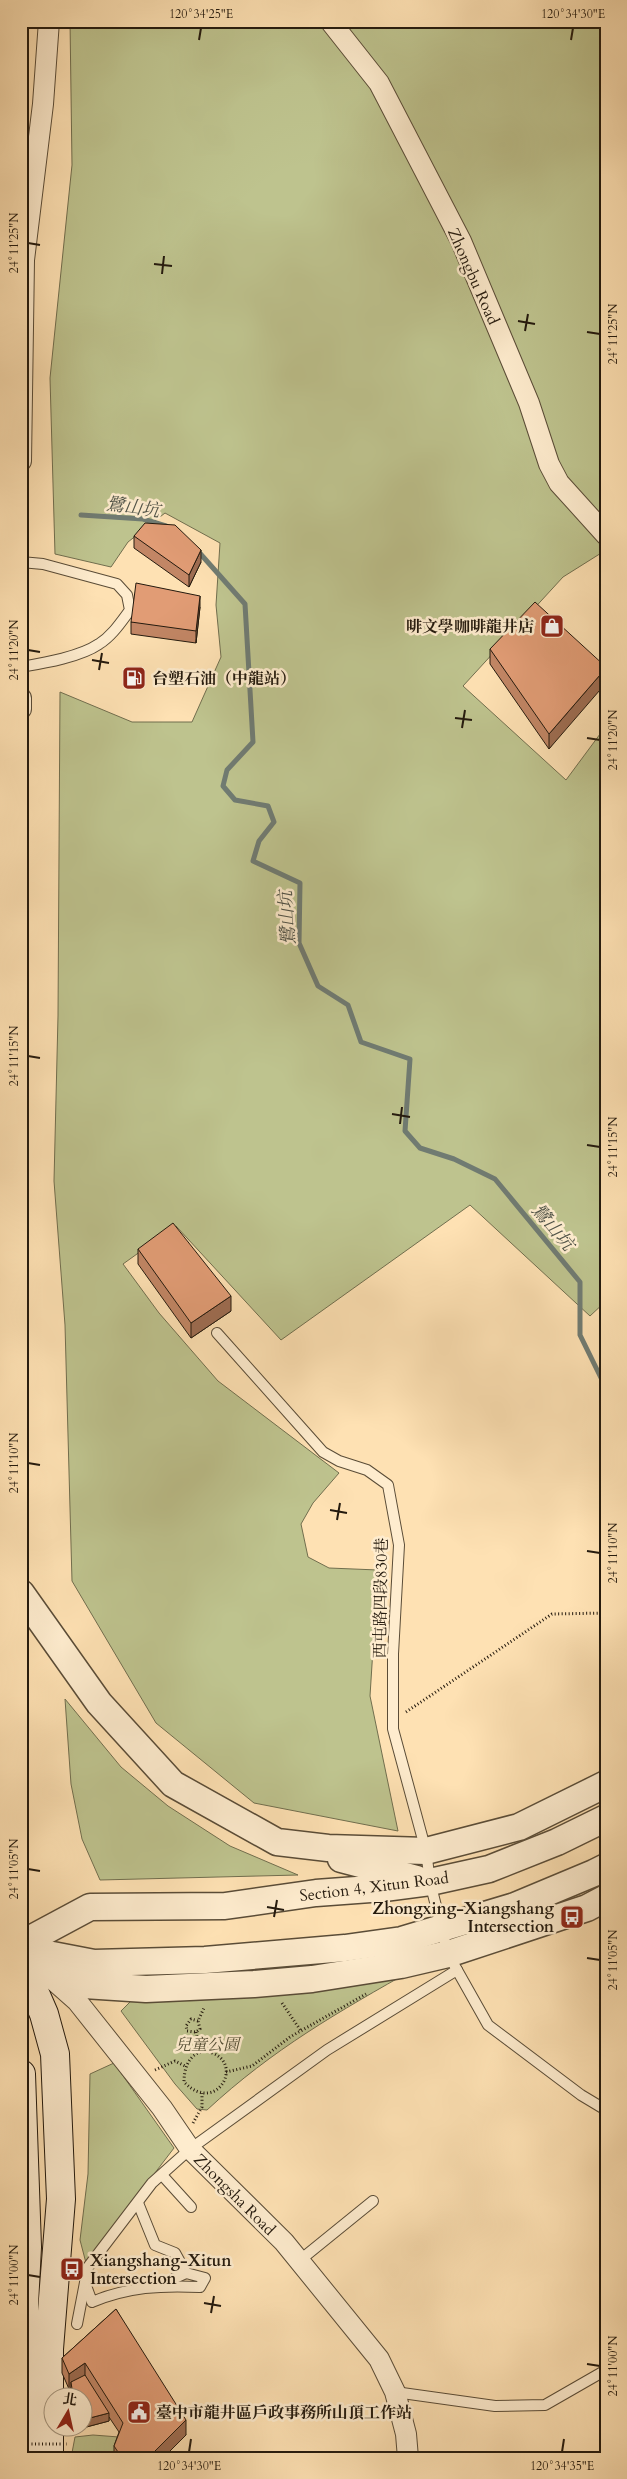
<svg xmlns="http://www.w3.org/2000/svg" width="627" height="2479" viewBox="0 0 627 2479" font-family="Cardo,'Noto Serif TC',serif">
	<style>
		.green { fill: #bec38e; stroke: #716e4e }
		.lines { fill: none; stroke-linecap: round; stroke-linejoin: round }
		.stream { stroke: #707b72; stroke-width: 5 }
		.service-casing { stroke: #5a4c37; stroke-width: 12 }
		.minor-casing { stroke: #5a4c37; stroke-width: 22 }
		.tertiary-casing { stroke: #5a4c37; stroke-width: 29 }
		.secondary-casing { stroke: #241a0e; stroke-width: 30 }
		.path { stroke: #241a0e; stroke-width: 3; stroke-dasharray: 1 2.5; stroke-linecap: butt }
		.service { stroke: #feecce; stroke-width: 10 }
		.minor { stroke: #feecce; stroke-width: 20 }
		.tertiary { stroke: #feecce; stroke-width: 26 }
		.secondary { stroke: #feecce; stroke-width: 28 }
		.path-bridge { stroke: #241a0e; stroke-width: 3; stroke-dasharray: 1 2.5; stroke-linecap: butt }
		.wall { fill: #c28665; stroke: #241a0e }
		.shaded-wall { fill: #9e6d52; stroke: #241a0e }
		.building { fill: #e19c75; stroke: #241a0e }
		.ticks { fill: none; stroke: #241a0e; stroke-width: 2 }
		.labels { text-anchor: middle; stroke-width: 5; stroke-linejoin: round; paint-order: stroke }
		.street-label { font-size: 16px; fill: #241a0e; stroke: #feecce }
		.poi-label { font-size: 16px; font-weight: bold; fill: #241a0e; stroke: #feecce; text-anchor: start }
		.park-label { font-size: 16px; font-style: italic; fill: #524d34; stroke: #feecce }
		.water-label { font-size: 18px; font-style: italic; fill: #505348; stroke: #feecce }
		.neatline { fill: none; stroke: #241a0e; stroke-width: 2 }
		.ticks-label { font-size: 12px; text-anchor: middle; fill: #241a0e }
	</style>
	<rect width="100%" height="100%" fill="#fee1b3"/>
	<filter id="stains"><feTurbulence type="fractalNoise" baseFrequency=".004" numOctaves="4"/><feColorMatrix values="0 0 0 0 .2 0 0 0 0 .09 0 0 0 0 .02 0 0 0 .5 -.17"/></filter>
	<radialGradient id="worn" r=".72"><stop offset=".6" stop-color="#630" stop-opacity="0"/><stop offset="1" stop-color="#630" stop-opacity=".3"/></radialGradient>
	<g class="green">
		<path d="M 70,21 L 606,21 L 606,550 L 563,577 L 463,686 L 566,780 L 606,726 L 606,1301 L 590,1316 L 470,1205 L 281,1340 L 176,1226 L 123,1264 L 159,1313 L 218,1381 L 339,1473 L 313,1503 L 301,1524 L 308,1557 L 329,1568 L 378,1570 L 370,1696 L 398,1831 L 254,1803 L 156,1723 L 72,1581 L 65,1325 L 54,1181 L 58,1016 L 60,692 L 132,722 L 192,722 L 221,657 L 216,605 L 220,543 L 165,513 L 128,542 L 111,567 L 55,554 L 50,378 L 72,165 Z"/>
		<path d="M 65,1699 L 121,1767 L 168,1806 L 230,1846 L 298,1875 L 100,1880 L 82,1839 L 71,1784 Z"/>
		<path d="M 416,1968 C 338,2012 273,2049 207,2110 L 197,2109 L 175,2084 L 121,2011 L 134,1998 Z"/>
		<path d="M 114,2063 L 174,2148 L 86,2263 L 80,2240 L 88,2174 L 90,2074 Z"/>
		<path d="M 93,2435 L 119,2437 L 112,2458 L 71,2458 L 75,2437 Z"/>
	</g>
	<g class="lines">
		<g class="stream">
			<path d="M 81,515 L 143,519 L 166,526"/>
			<path d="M 197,550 L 245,604 L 253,742 L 227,770 L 223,786 L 235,800 L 268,806 L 274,822 L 259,841 L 253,861 L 300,883 L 299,943 L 318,986 L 348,1005 L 361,1042 L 410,1059 L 405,1131 L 420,1148 L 454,1159 L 495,1179 L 580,1282 L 580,1335 L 606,1388"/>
		</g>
		<g class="service-casing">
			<g id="service">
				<path d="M 21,562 L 43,564 L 117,584 L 127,595 L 130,610 C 121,622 112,636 99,644 C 80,657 44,663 21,667"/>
				<path d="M 217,1333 L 323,1452 L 339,1461 L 367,1470 L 388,1485 L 399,1545 L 393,1654 L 393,1729 L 426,1851 L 430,1882 L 448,1954 L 488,2025 L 581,2095 L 606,2110"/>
				<path d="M 606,2121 L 606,2145"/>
				<path d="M 162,2175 L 191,2207"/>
				<path d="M 299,2261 L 373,2201"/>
				<path d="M 85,2283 L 92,2302 C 128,2287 161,2285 200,2287 L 205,2278 L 186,2273 L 175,2253 L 155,2245 L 138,2203"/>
				<path d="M 162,2284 L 186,2273"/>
				<path d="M 77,2324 L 88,2267 L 152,2183 L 190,2149 L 327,2050 L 457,1970"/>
				<path d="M 395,2392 L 495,2406 L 545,2405 L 606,2370"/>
			</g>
		</g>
		<g class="minor-casing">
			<g id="minor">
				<path d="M 330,21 L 379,83 L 461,241 L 529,403 L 549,464 L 559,483 L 606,535"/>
				<path d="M 21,461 L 24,260 L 43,104 L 49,21"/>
				<path d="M 21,698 L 21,709"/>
				<path d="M 42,1970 L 77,2001 L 162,2108 L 190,2149 L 284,2242 L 379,2359 L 395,2392 L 406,2434 L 408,2458"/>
			</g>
		</g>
		<g class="tertiary-casing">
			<g id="tertiary">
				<path d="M 21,1593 L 99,1703 L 173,1784 L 277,1842 L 328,1848 L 426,1851 L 519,1827 L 606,1784"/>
				<path d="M 341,1859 L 417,1879"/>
				<path d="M 21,1944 L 90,1907 L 225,1906 L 316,1893 L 384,1888 L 430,1882 L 489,1869 L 557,1842 L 606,1818"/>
				<path d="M 21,1950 L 84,1985 L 146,1989 L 254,1984 L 312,1979 L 401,1965 L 448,1954 L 587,1908 L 606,1898"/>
				<path d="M 42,1953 L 94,1963 L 205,1960 L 345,1948 L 402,1940 L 515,1906 L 594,1873 L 606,1867"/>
			</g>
		</g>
		<g class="secondary-casing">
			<g id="secondary">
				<path d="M 21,1961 L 44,2014 L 55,2054 L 61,2199 L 49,2349 L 49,2458"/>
				<path d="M 21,2074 L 27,2247 L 24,2304 L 26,2458"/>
			</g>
		</g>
		<g class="path">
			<path d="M 406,1712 L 552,1614 L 606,1613"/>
			<path d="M 282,2003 L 301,2031"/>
			<path d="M 198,2021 L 191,2019 L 186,2026 L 187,2031 L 196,2032 L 200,2029 L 198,2021 L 204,2008"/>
			<path d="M 196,2032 L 199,2052"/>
			<path d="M 205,2051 C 248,2058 218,2117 184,2082 C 184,2068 189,2053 205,2051 Z"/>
			<path d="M 155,2070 L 175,2061 L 185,2066"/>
			<path d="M 226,2072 L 252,2066 L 290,2037 L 366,1994"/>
			<path d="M 193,2123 L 202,2107 L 202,2093"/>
		</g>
		<use href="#service" class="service"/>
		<use href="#minor" class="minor"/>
		<use href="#tertiary" class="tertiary"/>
		<use href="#secondary" class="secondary"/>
		<path class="path-bridge" d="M 21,2444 L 67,2444"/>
	</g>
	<g class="wall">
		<path d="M 134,536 L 201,562 L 189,587 L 134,548 Z"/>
		<path d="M 200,607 L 196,643 L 131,634 L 131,622 Z"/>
		<path d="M 490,649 L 606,667 L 549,749 L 490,664 Z"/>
		<path d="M 138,1249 L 231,1311 L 191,1338 L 138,1264 Z"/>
		<path d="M 116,2309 L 186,2435 L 163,2458 L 114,2458 L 114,2446 L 119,2432 L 109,2417 L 109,2421 L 75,2430 L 74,2426 L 82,2426 L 82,2396 L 72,2396 L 71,2387 L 69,2389 L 62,2373 L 62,2358 Z"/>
	</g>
	<g class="shaded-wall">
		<path d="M 201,550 L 201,562 L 189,587 L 189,575 Z"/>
		<path d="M 200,596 L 200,607 L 196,643 L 196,631 Z"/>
		<path d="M 606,668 L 606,683 L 549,749 L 549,734 Z"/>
		<path d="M 231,1296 L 231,1311 L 191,1338 L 191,1323 Z"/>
		<path d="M 85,2363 L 85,2379 L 71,2382 L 71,2387 L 69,2389 L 69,2374 Z"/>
		<path d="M 109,2413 L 109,2421 L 75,2430 L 75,2426 L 82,2426 L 82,2420 Z"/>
		<path d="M 186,2420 L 186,2435 L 163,2458 L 148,2458 Z"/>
	</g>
	<g class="building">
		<path d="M 145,523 L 175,525 L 201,550 L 189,575 L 134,536 Z"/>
		<path d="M 136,583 L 200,596 L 196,631 L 131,622 Z"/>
		<path d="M 535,602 L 606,667 L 606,668 L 549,734 L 490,649 Z"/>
		<path d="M 173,1223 L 231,1296 L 191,1323 L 138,1249 Z"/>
		<path d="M 116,2309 L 186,2420 L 148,2458 L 122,2458 L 114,2446 L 123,2423 L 85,2363 L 69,2374 L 62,2358 Z"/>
		<path d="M 85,2375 L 109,2413 L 82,2420 L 82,2396 L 73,2396 L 71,2382 Z"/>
	</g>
	<path class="ticks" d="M 199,40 L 201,28M 571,40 L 573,28M 28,243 L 40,245M 154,264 L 172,266M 162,274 L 164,256M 518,321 L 535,324M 525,331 L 528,314M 587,332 L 600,334M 28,650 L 40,652M 92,660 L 109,663M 99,670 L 102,653M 455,718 L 472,720M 462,728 L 465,710M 587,738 L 600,740M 28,1056 L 40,1058M 392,1114 L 410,1117M 400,1124 L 402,1107M 587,1145 L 600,1147M 28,1463 L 40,1465M 330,1510 L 347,1513M 337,1520 L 340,1503M 587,1551 L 600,1553M 28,1869 L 40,1871M 267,1907 L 284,1910M 274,1917 L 277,1900M 587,1958 L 600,1960M 28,2275 L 40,2277M 204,2303 L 221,2306M 211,2313 L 214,2296M 587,2364 L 600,2366M 189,2452 L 191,2439M 562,2452 L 564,2439"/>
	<defs>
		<g id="shop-square" transform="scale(1.25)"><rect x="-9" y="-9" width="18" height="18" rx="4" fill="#8f2418" stroke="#feecce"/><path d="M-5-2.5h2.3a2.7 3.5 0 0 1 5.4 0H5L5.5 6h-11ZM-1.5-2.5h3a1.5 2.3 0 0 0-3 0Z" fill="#fff"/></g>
		<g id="fuel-square" transform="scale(1.25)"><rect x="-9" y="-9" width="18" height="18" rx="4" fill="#8f2418" stroke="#feecce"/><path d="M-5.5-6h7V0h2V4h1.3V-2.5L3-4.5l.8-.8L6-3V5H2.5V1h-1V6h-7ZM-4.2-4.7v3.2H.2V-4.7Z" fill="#fff"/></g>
		<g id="bus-square" transform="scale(1.25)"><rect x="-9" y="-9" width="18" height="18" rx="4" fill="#8f2418" stroke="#feecce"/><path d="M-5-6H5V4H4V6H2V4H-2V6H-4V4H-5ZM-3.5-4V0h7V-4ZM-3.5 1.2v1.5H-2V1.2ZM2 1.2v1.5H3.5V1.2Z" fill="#fff"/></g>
		<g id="civic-square" transform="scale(1.25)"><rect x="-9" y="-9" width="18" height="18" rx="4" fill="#8f2418" stroke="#feecce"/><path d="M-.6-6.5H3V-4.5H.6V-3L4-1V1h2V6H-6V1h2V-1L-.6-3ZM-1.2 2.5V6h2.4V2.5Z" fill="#fff"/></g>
	</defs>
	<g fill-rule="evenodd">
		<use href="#shop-square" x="552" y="626"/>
		<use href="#fuel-square" x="134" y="678"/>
		<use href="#bus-square" x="572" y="1917"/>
		<use href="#bus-square" x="72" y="2269"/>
		<use href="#civic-square" x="139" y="2412"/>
	</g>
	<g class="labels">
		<g class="street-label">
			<text transform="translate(474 276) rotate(66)" y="6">Zhongbu Road</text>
			<text transform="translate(380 1598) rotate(-89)" y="6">西屯路四段830巷</text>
			<text transform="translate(374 1886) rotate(-7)" y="6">Section 4, Xitun Road</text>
			<text transform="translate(235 2194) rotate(45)" y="6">Zhongsha Road</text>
		</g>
		<g class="poi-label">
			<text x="534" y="632" text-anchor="end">啡文學咖啡龍井店</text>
			<text x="152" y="684">台塑石油（中龍站）</text>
			<text x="554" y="1914" text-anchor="end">Zhongxing-Xiangshang<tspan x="554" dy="18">Intersection</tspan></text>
			<text x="90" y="2266">Xiangshang-Xitun<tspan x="90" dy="18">Intersection</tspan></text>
			<text x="156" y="2418">臺中市龍井區戶政事務所山頂工作站</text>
		</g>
		<g class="park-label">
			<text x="207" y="2050">兒童公園</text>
		</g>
		<g class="water-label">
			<text transform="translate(133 507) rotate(8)" y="6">鷺山坑</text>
			<text transform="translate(287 918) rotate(-94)" y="6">鷺山坑</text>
			<text transform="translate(553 1227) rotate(50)" y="6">鷺山坑</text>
		</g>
	</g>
	<rect width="627" height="2479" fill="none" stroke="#fee1b3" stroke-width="55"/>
	<g transform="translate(68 2412) rotate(9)"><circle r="24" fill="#feecce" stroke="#a79881"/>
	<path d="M0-4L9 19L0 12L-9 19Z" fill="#8f2418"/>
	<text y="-8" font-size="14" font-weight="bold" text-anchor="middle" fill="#241a0e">北</text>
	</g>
	<rect x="28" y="28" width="572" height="2424" class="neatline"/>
	<g class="ticks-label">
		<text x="201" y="18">120°34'25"E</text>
		<text x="573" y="18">120°34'30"E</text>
		<text transform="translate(14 243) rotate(-90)" y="4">24°11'25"N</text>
		<text transform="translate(613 334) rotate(-90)" y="4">24°11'25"N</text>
		<text transform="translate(14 650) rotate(-90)" y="4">24°11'20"N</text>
		<text transform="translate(613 740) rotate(-90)" y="4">24°11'20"N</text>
		<text transform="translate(14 1056) rotate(-90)" y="4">24°11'15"N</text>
		<text transform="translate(613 1147) rotate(-90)" y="4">24°11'15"N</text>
		<text transform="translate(14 1463) rotate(-90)" y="4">24°11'10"N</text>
		<text transform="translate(613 1553) rotate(-90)" y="4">24°11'10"N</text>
		<text transform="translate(14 1869) rotate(-90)" y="4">24°11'05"N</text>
		<text transform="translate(613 1960) rotate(-90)" y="4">24°11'05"N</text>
		<text transform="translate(14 2275) rotate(-90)" y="4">24°11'00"N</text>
		<text transform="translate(613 2366) rotate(-90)" y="4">24°11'00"N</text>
		<text x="189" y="2470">120°34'30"E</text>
		<text x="562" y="2470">120°34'35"E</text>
	</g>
	<rect width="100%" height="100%" filter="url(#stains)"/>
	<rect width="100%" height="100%" fill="url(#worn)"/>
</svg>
